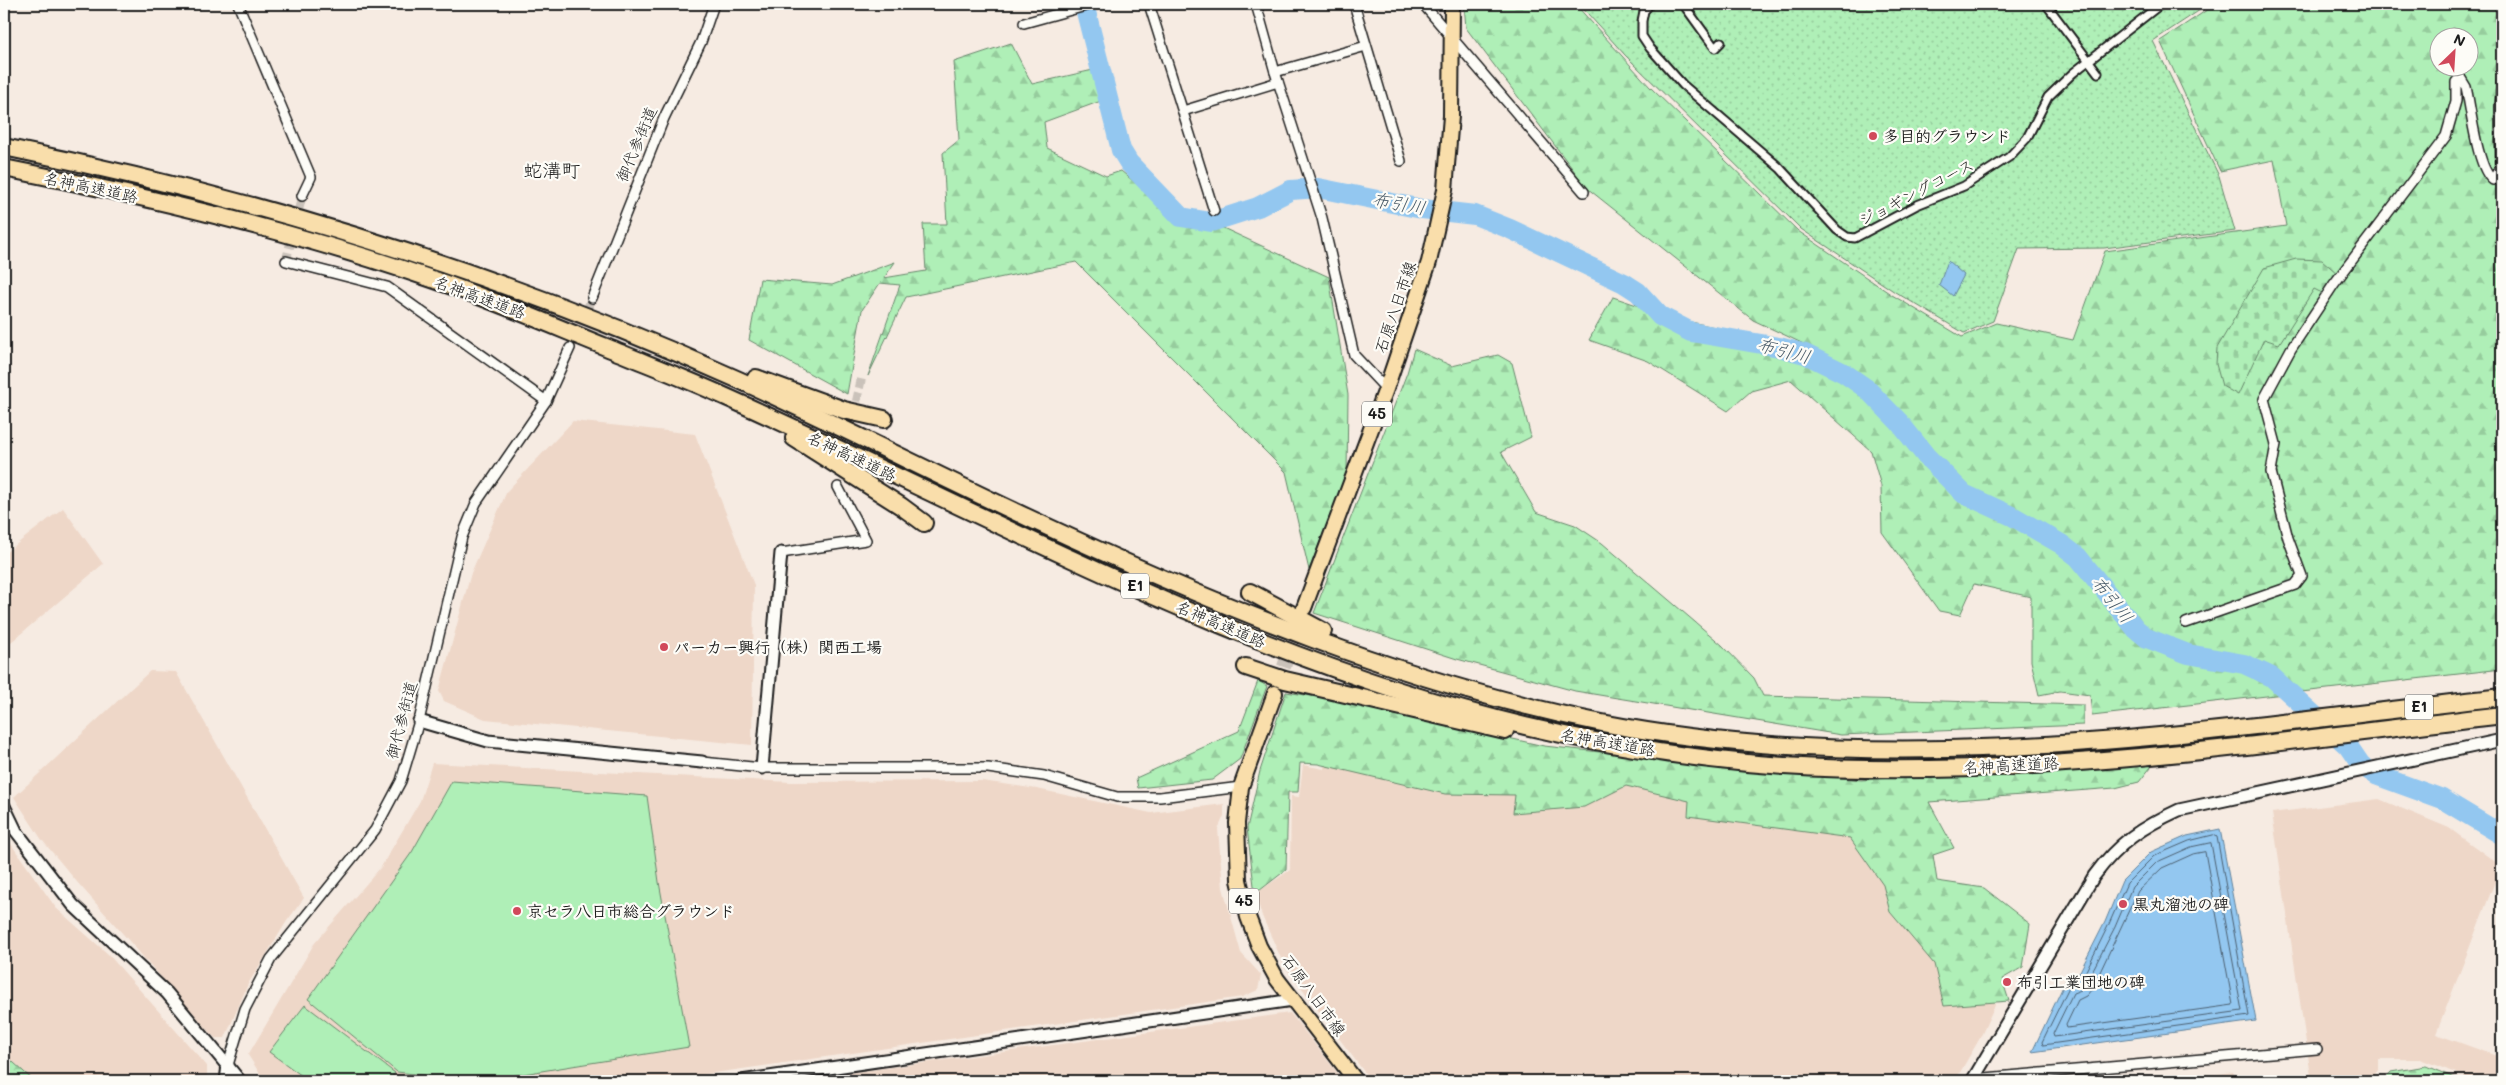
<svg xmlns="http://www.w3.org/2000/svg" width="2506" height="1085" viewBox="0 0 2506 1085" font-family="Mali,'Klee One',sans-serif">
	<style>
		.built { fill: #eed7c8 }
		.grass { fill: #afefb7; stroke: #66866a }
		.forest { fill: url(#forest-firs); stroke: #66866a; fill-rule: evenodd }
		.cemetery { fill: url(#cemetery-stones); stroke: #66866a }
		.park { fill: url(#park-dots); stroke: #66866a }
		.water { fill: #93c7f0; stroke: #63839b }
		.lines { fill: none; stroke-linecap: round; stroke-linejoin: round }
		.shore { stroke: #4c6071; stroke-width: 1 }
		.river { stroke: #93c7f0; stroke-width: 20 }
		.minor-tunnel { stroke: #cac2ba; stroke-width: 9; stroke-dasharray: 9 4.5; stroke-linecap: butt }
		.primary-tunnel { stroke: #cac2ba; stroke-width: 14; stroke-dasharray: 14 7; stroke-linecap: butt }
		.pedestrian-casing { stroke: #1c1c1c; stroke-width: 11 }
		.minor-casing { stroke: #1c1c1c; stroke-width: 12 }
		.tertiary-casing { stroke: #1c1c1c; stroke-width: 15 }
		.primary-casing { stroke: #1c1c1c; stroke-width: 18 }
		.motorway-casing { stroke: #1c1c1c; stroke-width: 20 }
		.pedestrian { stroke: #fdfcf7; stroke-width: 7 }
		.minor { stroke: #fdfcf7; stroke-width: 9 }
		.tertiary { stroke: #fdfcf7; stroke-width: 11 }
		.primary { stroke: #f9deab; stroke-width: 14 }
		.motorway { stroke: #f9deab; stroke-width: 16 }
		.poi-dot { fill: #d1495b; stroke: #fdfcf7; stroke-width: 2 }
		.labels { text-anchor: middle; stroke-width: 4.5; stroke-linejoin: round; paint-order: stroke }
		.shield { fill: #fdfcf7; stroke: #605f5e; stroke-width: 1 }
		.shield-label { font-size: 15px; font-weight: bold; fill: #1c1c1c }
		.poi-label { font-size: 16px; font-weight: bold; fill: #1c1c1c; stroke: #fdfcf7; text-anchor: start }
		.street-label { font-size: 16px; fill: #1c1c1c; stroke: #fdfcf7 }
		.water-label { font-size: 18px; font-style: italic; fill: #465866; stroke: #fdfcf7 }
		.quarter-label { font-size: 19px; fill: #1c1c1c; stroke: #fdfcf7 }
	</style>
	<defs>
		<pattern id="forest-firs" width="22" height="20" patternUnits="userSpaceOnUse" patternTransform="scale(1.25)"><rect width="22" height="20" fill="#afefb7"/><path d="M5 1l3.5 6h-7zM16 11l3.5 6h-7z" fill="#96cc9d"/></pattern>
		<pattern id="cemetery-stones" width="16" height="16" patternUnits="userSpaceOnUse" patternTransform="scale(1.25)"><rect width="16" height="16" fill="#afefb7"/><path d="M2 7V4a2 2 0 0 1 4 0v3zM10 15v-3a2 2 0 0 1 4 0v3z" fill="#96cc9d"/></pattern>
		<pattern id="park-dots" width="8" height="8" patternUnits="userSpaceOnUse" patternTransform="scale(1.25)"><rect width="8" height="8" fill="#afefb7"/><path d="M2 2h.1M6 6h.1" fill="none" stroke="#96cc9d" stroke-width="1.8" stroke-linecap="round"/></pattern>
	</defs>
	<rect width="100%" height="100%" fill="#f6ebe2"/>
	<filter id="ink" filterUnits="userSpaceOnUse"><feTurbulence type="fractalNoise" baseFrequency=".02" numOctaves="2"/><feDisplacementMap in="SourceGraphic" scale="10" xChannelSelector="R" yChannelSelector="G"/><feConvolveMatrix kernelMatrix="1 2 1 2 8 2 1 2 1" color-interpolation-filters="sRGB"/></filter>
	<g filter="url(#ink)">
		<g class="built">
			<path d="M 573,421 L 695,434 L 754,585 L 752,745 L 485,719 L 444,701 L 439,691 L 471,573 L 507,491 Z"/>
			<path d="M 63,508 L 103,564 L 4,648 L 4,554 Z"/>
			<path d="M 150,671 L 176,672 L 304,898 L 287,921 L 248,984 L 225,1038 L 215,1038 L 77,882 L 42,840 L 14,797 Z"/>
			<path d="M 1327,728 L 1853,799 L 1984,950 L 1995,1005 L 1980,1038 L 1955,1081 L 1371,1081 L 1284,965 L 1262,916 L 1255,894 L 1290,870 L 1291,796 L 1299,797 L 1303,765 L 1324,769 Z"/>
			<path d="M 432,763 L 791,782 L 982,781 L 1037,789 L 1151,813 L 1224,804 L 1224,816 L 1218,829 L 1223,888 L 1241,953 L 1261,975 L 1258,990 L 1242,997 L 658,1081 L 268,1081 L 262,1077 L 248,1055 L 314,944 L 381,867 L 420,801 Z"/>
			<path d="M 2379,799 L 2449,828 L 2501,866 L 2436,1034 L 2502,1058 L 2502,1081 L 2476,1081 L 2420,1059 L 2379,1059 L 2378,1070 L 2370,1081 L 2315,1081 L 2311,1076 L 2272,813 Z"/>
			<path d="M 4,834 L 56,908 L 108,954 L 207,1066 L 207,1081 L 34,1081 L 4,1054 Z"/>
			<path d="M 1290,1013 L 1344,1081 L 790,1081 Z"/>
			<path d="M 2233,1072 L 2234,1081 L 2164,1081 Z"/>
		</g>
		<g class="grass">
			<path d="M 452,781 L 647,796 L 659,882 L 689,1047 L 480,1081 L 450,1081 L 439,1077 L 397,1072 L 308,999 L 412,852 Z"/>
			<path d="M 305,1005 L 395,1073 L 389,1081 L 309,1081 L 269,1052 Z"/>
		</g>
		<g class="forest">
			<path d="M 1464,4 L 1575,4 L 1650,87 L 1798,231 L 1892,295 L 1962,337 L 1996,323 L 2073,340 L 2105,251 L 2286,226 L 2274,160 L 2220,171 L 2160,41 L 2216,4 L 2493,4 L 2502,28 L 2502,669 L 2092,716 L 2090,695 L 2060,691 L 2039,695 L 2031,661 L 2031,597 L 1974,584 L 1960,615 L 1939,611 L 1882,532 L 1881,486 L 1871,451 L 1791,380 L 1751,391 L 1728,411 L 1648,361 L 1589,340 L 1613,297 L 1681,320 L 1808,346 L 1753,320 L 1587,188 L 1466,28 ZM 2438,38 L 2468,38 L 2468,68 L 2438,68 Z"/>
			<path d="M 1011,43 L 1032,84 L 1093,70 L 1101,101 L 1044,122 L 1047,148 L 1106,176 L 1121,171 L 1190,228 L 1223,228 L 1329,277 L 1348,395 L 1347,473 L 1309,570 L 1286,472 L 1076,262 L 906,297 L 868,376 L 900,285 L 880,283 L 862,310 L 847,394 L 749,340 L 760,279 L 832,285 L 895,262 L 884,278 L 926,271 L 923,224 L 947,224 L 943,153 L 959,140 L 954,62 Z"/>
			<path d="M 1414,349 L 1452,366 L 1498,355 L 1512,363 L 1531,437 L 1501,452 L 1536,512 L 1575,525 L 1602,543 L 1722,645 L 1754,678 L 1763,696 L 2083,705 L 2083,725 L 1841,735 L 1575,691 L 1457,659 L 1314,613 L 1407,373 Z"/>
			<path d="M 1258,681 L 1267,686 L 1240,759 L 1212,780 L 1138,788 L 1136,778 L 1239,731 Z"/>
			<path d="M 1286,692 L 1338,700 L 1544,746 L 1861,780 L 2150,762 L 2151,767 L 2139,782 L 2115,788 L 1929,802 L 1954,848 L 1933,855 L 1937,881 L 1984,888 L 2030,924 L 2023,967 L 2002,979 L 2009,1001 L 1944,1006 L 1934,964 L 1890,912 L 1883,885 L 1850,838 L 1688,816 L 1689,801 L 1626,786 L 1584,807 L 1513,813 L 1515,795 L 1445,794 L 1318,764 L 1300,763 L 1298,792 L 1288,792 L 1286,870 L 1255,894 L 1247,828 L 1260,771 Z"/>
			<path d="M 4,1054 L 34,1081 L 4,1081 Z"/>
			<path d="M 2426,1066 L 2462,1081 L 2383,1081 L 2391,1072 Z"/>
		</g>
		<path class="cemetery" d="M 2296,259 L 2322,260 L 2337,273 L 2324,294 L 2314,289 L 2279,344 L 2264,339 L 2238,395 L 2222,386 L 2216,364 L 2217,348 L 2264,268 Z"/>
		<path class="park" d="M 1579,4 L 2209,4 L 2153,41 L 2219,176 L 2235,231 L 2104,248 L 2019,249 L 1993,321 L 1964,333 L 1895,292 L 1801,229 L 1625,55 Z"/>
		<g class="water">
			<path d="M 1948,261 L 1964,275 L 1953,296 L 1939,285 Z"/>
			<path d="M 2220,829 L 2256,1021 L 2032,1052 L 2067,978 L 2075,981 L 2105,922 L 2122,881 L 2151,852 L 2187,836 Z"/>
		</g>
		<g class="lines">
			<g class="shore">
				<path d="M 2214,835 L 2217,837 L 2249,1016 L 2043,1045 L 2042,1042 L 2069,987 L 2080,983 L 2109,924 L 2127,883 L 2154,856 L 2189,841 Z"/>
				<path d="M 2211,843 L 2242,1011 L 2054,1037 L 2053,1034 L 2073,993 L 2081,990 L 2085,985 L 2115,927 L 2132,887 L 2157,862 L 2191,847 Z"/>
				<path d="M 2205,852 L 2233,1005 L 2067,1028 L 2066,1025 L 2078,1000 L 2086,996 L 2092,989 L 2138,891 L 2162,868 L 2193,854 Z"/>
			</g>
			<path class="river" d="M 1084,4 L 1121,150 L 1129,163 L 1181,217 L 1211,222 L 1258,207 L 1291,190 L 1318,188 L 1422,209 L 1475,215 L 1510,229 L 1624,283 L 1638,292 L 1660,316 L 1691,332 L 1779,347 L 1805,354 L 1844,373 L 1867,389 L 1899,422 L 1926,456 L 1964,494 L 2014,517 L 2061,544 L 2078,557 L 2136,629 L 2147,638 L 2188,654 L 2244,664 L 2272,677 L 2348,746 L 2361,765 L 2376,775 L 2442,799 L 2502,835"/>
			<g class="minor-tunnel">
				<path d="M 286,261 L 302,196"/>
				<path d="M 570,348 L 592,298"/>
				<path d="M 845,454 L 862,376"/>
			</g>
			<path class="primary-tunnel" d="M 1277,687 L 1299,623"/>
			<g class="pedestrian-casing">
				<g id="pedestrian">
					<path d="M 1650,4 L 1644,11 L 1642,21 L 1642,36 L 1650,48 L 1683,85 L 1780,168 L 1837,230 L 1847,237 L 1855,238 L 1917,205 L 1964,186 L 2009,157 L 2027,138 L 2048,97 L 2073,73 L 2161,4"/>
					<path d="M 1686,4 L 1686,8 L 1715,48 L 1721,42"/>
					<path d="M 2046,4 L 2098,73"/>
				</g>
			</g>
			<g class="minor-casing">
				<g id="minor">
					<path d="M 238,4 L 311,177 L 302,196"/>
					<path d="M 1149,4 L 1214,211"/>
					<path d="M 1256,4 L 1275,72 L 1322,218 L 1354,355 L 1386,389"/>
					<path d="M 1354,4 L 1401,161"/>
					<path d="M 1423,4 L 1584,192"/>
					<path d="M 1024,23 L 1093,4"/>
					<path d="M 1275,72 L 1366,46"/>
					<path d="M 1183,111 L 1278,82"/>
					<path d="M 286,261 L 387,287 L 546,401"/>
					<path d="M 592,298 L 664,118 L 701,42 L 714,4"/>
					<path d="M 781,553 L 866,540 L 838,487"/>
					<path d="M 2186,623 L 2295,585 L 2302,576 L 2288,538 L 2271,472 L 2276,444 L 2264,399 L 2291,349 L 2334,284 L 2446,136 L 2456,101 L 2456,82 L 2460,77 L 2466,87 C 2471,108 2477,169 2493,180 L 2501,166 L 2500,107 L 2502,82"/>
					<path d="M 702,762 L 762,768 L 988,768 L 1044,776 L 1117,797 L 1160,797 L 1241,787"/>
					<path d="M 228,1065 L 245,1009 L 271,959 L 375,830 L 401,781 L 419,721 L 462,537 L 476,503 L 546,401 L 570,348"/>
					<path d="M 1973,1079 L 2317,1049"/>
				</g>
			</g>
			<g class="tertiary-casing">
				<g id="tertiary">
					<path d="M 419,721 L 488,741 L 702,762"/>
					<path d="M 762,768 L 781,553"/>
					<path d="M 4,806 L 16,831 L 73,905 L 167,993 L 240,1081"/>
					<path d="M 226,1081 L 228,1065"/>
					<path d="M 741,1081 L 1293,1000"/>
					<path d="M 1972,1081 L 2094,876 C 2118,843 2142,827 2179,810 L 2502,740"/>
				</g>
			</g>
			<g class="primary-casing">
				<g id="primary">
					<path d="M 1304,608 L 1386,389 L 1429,262 L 1445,190 L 1451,116 L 1452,4"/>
					<path d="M 1275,693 L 1241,787 L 1237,823 L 1239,880 L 1248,917 L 1259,946 L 1277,979 L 1356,1081"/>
				</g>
			</g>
			<g class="motorway-casing">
				<g id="motorway">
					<path d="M 4,147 C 257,198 503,274 739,380 C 839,425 936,475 1035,521 C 1215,605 1407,684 1602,723 C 1900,781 2204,731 2502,697"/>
					<path d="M 4,168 C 149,197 294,231 435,280 C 493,300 549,324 606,347 C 642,362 679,376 715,392 C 981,510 1239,658 1525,726 C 1610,746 1697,760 1784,766 C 2024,781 2265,743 2502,715"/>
					<path d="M 756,378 L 844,410 L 884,419"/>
					<path d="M 794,438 L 901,506 L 924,523"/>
					<path d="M 1250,592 L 1323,631"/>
					<path d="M 1246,667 L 1285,680 L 1505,731"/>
				</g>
			</g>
			<use href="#pedestrian" class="pedestrian"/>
			<use href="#minor" class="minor"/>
			<use href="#tertiary" class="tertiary"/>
			<use href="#primary" class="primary"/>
			<use href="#motorway" class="motorway"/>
		</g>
	</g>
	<g class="poi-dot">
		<circle cx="1873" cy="136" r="5"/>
		<circle cx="664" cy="647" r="5"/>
		<circle cx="2123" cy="904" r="5"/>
		<circle cx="517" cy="911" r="5"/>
		<circle cx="2007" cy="982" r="5"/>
	</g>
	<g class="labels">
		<g class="shield">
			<rect x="1362" y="401.5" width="30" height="25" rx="4"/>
			<rect x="1121" y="573.5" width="28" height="25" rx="4"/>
			<rect x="2405" y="694.5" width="28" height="25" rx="4"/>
			<rect x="1229" y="888.5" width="30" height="25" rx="4"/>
		</g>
		<g class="shield-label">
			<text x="1377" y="419">45</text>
			<text x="1135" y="591">E1</text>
			<text x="2419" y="712">E1</text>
			<text x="1244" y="906">45</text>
		</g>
		<g class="poi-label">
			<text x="1883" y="142">多目的グラウンド</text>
			<text x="674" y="653">パーカー興行（株）関西工場</text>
			<text x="2133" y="910">黒丸溜池の碑</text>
			<text x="527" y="917">京セラ八日市総合グラウンド</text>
			<text x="2017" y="988">布引工業団地の碑</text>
		</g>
		<g class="street-label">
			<text transform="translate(636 144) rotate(-67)" y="6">御代参街道</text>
			<text transform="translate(91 187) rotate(12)" y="6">名神高速道路</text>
			<text transform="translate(1916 192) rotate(-27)" y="6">ジョギングコース</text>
			<text transform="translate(480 297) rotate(20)" y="6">名神高速道路</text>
			<text transform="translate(1395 307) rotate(-71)" y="6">石原八日市線</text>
			<text transform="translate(852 456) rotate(25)" y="6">名神高速道路</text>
			<text transform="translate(1221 624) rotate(23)" y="6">名神高速道路</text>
			<text transform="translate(401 720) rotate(-75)" y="6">御代参街道</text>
			<text transform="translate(1608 742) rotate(10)" y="6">名神高速道路</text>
			<text transform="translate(2011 765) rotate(-3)" y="6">名神高速道路</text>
			<text transform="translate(1314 995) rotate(54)" y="6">石原八日市線</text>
		</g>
		<g class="water-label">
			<text transform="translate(1399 204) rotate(10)" y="6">布引川</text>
			<text transform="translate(1784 351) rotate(15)" y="6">布引川</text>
			<text transform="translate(2112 600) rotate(51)" y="6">布引川</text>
		</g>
		<g class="quarter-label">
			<text x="552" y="177">蛇溝町</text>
		</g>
	</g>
	<rect width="2506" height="1085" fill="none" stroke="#fdfcf7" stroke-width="20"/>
	<rect x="10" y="10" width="2486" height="1065" fill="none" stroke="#1c1c1c" stroke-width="2" filter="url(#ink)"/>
	<g transform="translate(2454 52) rotate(25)"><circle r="24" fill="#fdfcf7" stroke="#a3a29f"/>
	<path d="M0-4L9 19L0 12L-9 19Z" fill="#d1495b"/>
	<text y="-8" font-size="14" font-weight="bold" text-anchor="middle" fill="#1c1c1c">N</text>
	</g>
</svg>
